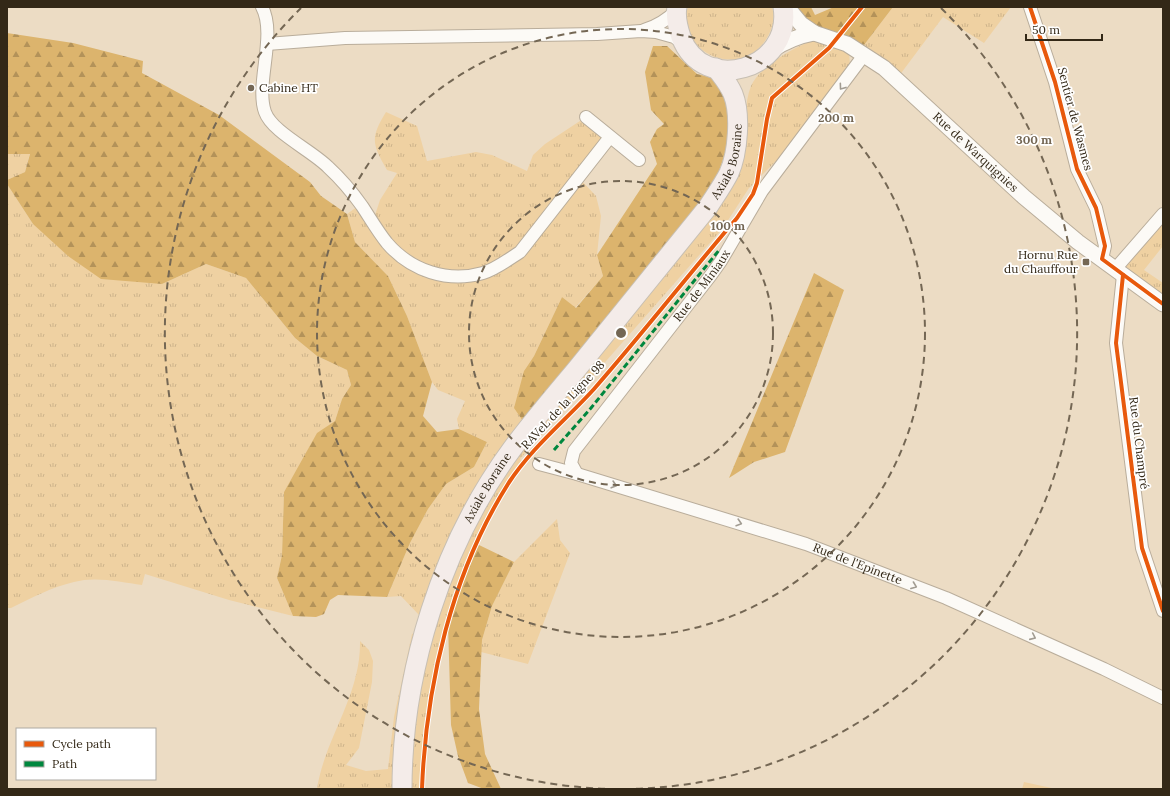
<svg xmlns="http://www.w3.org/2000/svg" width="1170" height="796" viewBox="0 0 1170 796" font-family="Lora,serif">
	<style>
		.grass { fill: url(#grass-tufts) }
		.forest { fill: url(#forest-firs) }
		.pitch { fill: #efd1a2 }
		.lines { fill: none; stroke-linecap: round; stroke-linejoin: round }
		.minor-casing { stroke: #b9ad9b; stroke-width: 14 }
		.tertiary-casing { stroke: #b9ad9b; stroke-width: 17 }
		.primary-casing { stroke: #c7bfb3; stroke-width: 21 }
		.minor { stroke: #fcfaf6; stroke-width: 12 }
		.tertiary { stroke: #fcfaf6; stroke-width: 15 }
		.primary { stroke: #f4ece9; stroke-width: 19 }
		.quiet { stroke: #00873e; stroke-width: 3; stroke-dasharray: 6 3; stroke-linecap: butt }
		.cycleway-casing { stroke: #fff; stroke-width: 6 }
		.cycleway { stroke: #e8590c; stroke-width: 4 }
		.oneway { stroke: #a29c92 }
		.ring { fill: none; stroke: #746754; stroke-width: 2; stroke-dasharray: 7 5 }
		.poi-dot { fill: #746754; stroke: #fff; stroke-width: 1.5 }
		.labels { text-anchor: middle; stroke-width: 3.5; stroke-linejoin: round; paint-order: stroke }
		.poi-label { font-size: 12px; fill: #332817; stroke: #fff; text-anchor: start }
		.street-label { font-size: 12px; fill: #332817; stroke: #fff }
		.centre { fill: #746754; stroke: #fff; stroke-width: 2 }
		.ring-label { font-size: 12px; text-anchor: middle; font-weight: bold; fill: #746754; stroke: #fff; stroke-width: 3.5; stroke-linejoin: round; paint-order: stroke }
	</style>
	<defs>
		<pattern id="grass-tufts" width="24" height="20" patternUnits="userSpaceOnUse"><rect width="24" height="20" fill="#efd1a2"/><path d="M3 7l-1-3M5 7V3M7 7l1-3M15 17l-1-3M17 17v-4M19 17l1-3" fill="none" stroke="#cdb38b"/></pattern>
		<pattern id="forest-firs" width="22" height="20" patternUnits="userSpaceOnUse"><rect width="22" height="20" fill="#dcb46d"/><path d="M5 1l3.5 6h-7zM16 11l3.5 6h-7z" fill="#b39259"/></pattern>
	</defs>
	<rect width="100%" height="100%" fill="#ecdcc4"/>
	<g class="grass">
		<path d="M 688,7 L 772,7 C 775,16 773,28 768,36 C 742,83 674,52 688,7 Z"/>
		<path d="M 893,7 L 1011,7 L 984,43 L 943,17 L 899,76 L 864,45 Z"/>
		<path d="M 818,38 L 849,52 L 850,65 L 779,158 L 749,188 L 723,228 L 520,459 L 523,462 L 492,513 L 464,570 L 453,605 L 428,718 L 422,789 L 317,789 C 325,737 361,696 360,641 L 369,650 L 373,661 L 372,682 L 359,748 L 346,765 L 366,771 L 388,769 L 394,717 L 412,634 L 426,627 L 419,615 L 401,596 L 387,597 L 410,543 L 428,509 L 446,484 L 474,467 L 487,442 L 459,429 L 457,419 L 465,401 L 438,390 L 432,382 L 407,316 L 388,276 L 355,242 L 347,214 L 361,204 L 373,221 L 380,200 L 397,173 L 387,170 C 372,144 370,138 386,112 L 417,126 L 427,161 L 476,152 L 492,155 L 527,171 L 533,155 L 545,144 L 586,117 L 610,137 L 579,178 L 596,196 L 601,216 L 597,255 L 603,276 L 575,308 L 562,297 L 534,356 L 524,371 L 744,144 C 746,126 744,103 751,86 C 760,65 797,46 818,38 Z"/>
		<path d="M 30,153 L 25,172 L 7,180 L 7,154 Z"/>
		<path d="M 7,184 L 33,224 L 162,284 L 206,264 L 246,278 L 295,338 L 317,356 L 347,370 L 351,385 L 342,399 L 335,421 L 317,434 L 284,492 L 282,555 L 277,578 L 293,616 L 229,600 L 145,574 L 142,585 C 121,582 95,576 74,582 C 52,587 31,598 11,608 L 7,608 Z"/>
		<path d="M 1163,221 L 1163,246 L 1144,270 L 1163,283 L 1163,295 L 1124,265 Z"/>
		<path d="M 557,519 L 560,540 L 570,553 L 528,664 L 481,652 L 482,640 L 492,606 L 514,562 Z"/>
	</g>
	<g class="forest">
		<path d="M 793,7 L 811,7 L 815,15 L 834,7 L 893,7 L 864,45 L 809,25 Z"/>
		<path d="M 7,33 L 73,43 L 143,61 L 142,73 L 219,115 L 310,182 L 321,196 L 347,214 L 355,242 L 388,276 L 407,316 L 432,382 L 423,416 L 437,432 L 459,429 L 487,442 L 474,467 L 446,484 L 428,509 L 410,543 L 387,597 L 338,595 L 330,600 L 324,614 L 316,617 L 293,616 L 277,578 L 282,555 L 284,492 L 317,433 L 335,421 L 342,399 L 351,385 L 347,370 L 317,356 L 295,338 L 246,278 L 206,264 L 162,284 L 101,279 L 68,256 L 33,224 L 7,184 L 7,180 L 25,172 L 30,154 L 7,154 Z"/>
		<path d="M 653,46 L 667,46 L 697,74 L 718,79 C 737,125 728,155 707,198 L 523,421 L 514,408 L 524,371 L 534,356 L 562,297 L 576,308 L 603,276 L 597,255 L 657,164 L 650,142 L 657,129 L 664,124 L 651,110 L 645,72 Z"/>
		<path d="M 814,273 L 844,290 L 785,452 L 754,462 L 729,478 Z"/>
		<path d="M 477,544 L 514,562 L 492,606 L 482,640 L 479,709 L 485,754 L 501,789 L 484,789 L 468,783 L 458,756 L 451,725 L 448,624 L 464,570 Z"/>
	</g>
	<path class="pitch" d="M 1024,782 L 1056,789 L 1022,789 Z"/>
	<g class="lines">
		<g class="minor-casing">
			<g id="minor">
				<path d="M 262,7 C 277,35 255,84 265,112 C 272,132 311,150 328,167 C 340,178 352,192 362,206 C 370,218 378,232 387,243 C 411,271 448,283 483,273 C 496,269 509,259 520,252 L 610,137"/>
				<path d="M 1030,7 L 1055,82 L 1077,169 L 1096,208 L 1105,246 L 1102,259"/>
				<path d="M 644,30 C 658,26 667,20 677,10"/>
				<path d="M 267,44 L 345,38 L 597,34 L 641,31 L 656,32 L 674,37 L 683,43"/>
				<path d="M 586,117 L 639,160"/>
				<path d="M 1116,268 L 1163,214"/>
				<path d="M 1123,275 L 1116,343 L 1142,548 L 1163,611"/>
				<path id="s1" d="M 539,464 L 577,474 L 806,544 L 946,598 L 1104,669 L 1163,698"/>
				<path id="s2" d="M 577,474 L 571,463 L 574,451 L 711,275 L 721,261 L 762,191 L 864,55"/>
			</g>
		</g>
		<g class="tertiary-casing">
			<g id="tertiary">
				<path id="s3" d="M 787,7 L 801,24 L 814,33 L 847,44 L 884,68 L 1024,197 L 1078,242 L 1163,304"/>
				<path d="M 772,50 C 786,41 798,36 814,33"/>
			</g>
		</g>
		<g class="primary-casing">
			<g id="primary">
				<path d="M 677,7 C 675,17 678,28 681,37 C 703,96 793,70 783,7"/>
				<path id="s4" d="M 402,789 C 402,672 442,544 512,449 C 532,422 554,396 576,370 C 620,316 664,261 708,207 C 715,196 723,185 729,173 C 738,153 741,114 733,94 C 729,84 722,76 716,68"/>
			</g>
		</g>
		<use href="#minor" class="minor"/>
		<use href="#tertiary" class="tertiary"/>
		<use href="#primary" class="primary"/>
		<path class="quiet" d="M 554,450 L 591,408 L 720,249"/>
		<g class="cycleway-casing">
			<g id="cycleway">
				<path d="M 1030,7 L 1055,82 L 1077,169 L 1096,208 L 1105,246 L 1102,259 L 1163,304"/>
				<path d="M 1123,275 L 1116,343 L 1142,548 L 1163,611"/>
				<path d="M 422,789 C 426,684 452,573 508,484 C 531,448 566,420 594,389 C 643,333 689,274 737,218 L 753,194 L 757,183 L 767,119 L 772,98 L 829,48 L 862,7"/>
			</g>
		</g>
		<use href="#cycleway" class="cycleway"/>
	</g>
	<defs><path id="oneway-chevron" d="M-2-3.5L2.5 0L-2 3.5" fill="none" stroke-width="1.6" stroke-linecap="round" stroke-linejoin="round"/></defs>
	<g class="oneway">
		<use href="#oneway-chevron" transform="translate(842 87) rotate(126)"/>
		<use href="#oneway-chevron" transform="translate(614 485) rotate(16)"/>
		<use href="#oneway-chevron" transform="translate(739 523) rotate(17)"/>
		<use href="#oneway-chevron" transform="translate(914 586) rotate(21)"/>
		<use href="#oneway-chevron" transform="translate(1033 637) rotate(24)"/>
	</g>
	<g class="ring">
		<circle cx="621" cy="333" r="152"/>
		<circle cx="621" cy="333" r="304"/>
		<path d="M617 789A456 456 0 0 1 301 8M941 8A456 456 0 0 1 625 789"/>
	</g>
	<g class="poi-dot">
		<circle cx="251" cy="88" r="4"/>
		<rect x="1082" y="258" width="8" height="8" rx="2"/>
	</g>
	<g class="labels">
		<g class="poi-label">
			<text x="259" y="92">Cabine HT</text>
			<text x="1078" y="259" text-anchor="end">Hornu Rue<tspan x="1078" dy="14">du Chauffour</tspan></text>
		</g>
		<g class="street-label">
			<text transform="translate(1075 119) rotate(75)" y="4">Sentier de Wasmes</text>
			<text dy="4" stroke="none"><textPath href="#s3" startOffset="241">Rue de Warquignies</textPath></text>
			<text dy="4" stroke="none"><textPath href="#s4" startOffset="725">Axiale Boraine</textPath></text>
			<text dy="4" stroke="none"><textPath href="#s2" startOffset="234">Rue de Miniaux</textPath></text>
			<text transform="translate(563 405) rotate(-47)" y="4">RAVeL de la Ligne 98</text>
			<text transform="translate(1139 443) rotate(83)" y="4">Rue du Champré</text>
			<text dy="4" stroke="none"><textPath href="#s4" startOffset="317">Axiale Boraine</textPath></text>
			<text dy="4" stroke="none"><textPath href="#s1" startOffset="334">Rue de l'Epinette</textPath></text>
		</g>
	</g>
	<circle cx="621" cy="333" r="6" class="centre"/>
	<g class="ring-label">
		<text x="836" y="122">200 m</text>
		<text x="1034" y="144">300 m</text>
		<text x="728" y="230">100 m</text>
	</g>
	<rect width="1170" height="796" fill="none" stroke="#332817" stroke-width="16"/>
	<rect x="16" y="728" width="140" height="52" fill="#ffffff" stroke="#ada9a2"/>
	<rect x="24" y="741" width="20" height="6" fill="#e8590c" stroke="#ada9a2"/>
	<text x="52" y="748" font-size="12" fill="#332817">Cycle path</text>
	<rect x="24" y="761" width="20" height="6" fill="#00873e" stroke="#ada9a2"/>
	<text x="52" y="768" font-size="12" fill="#332817">Path</text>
	<path d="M1026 34v6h76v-6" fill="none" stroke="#332817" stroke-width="2"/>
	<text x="1032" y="34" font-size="12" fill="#332817" stroke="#ffffff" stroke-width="3" paint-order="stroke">50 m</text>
</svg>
